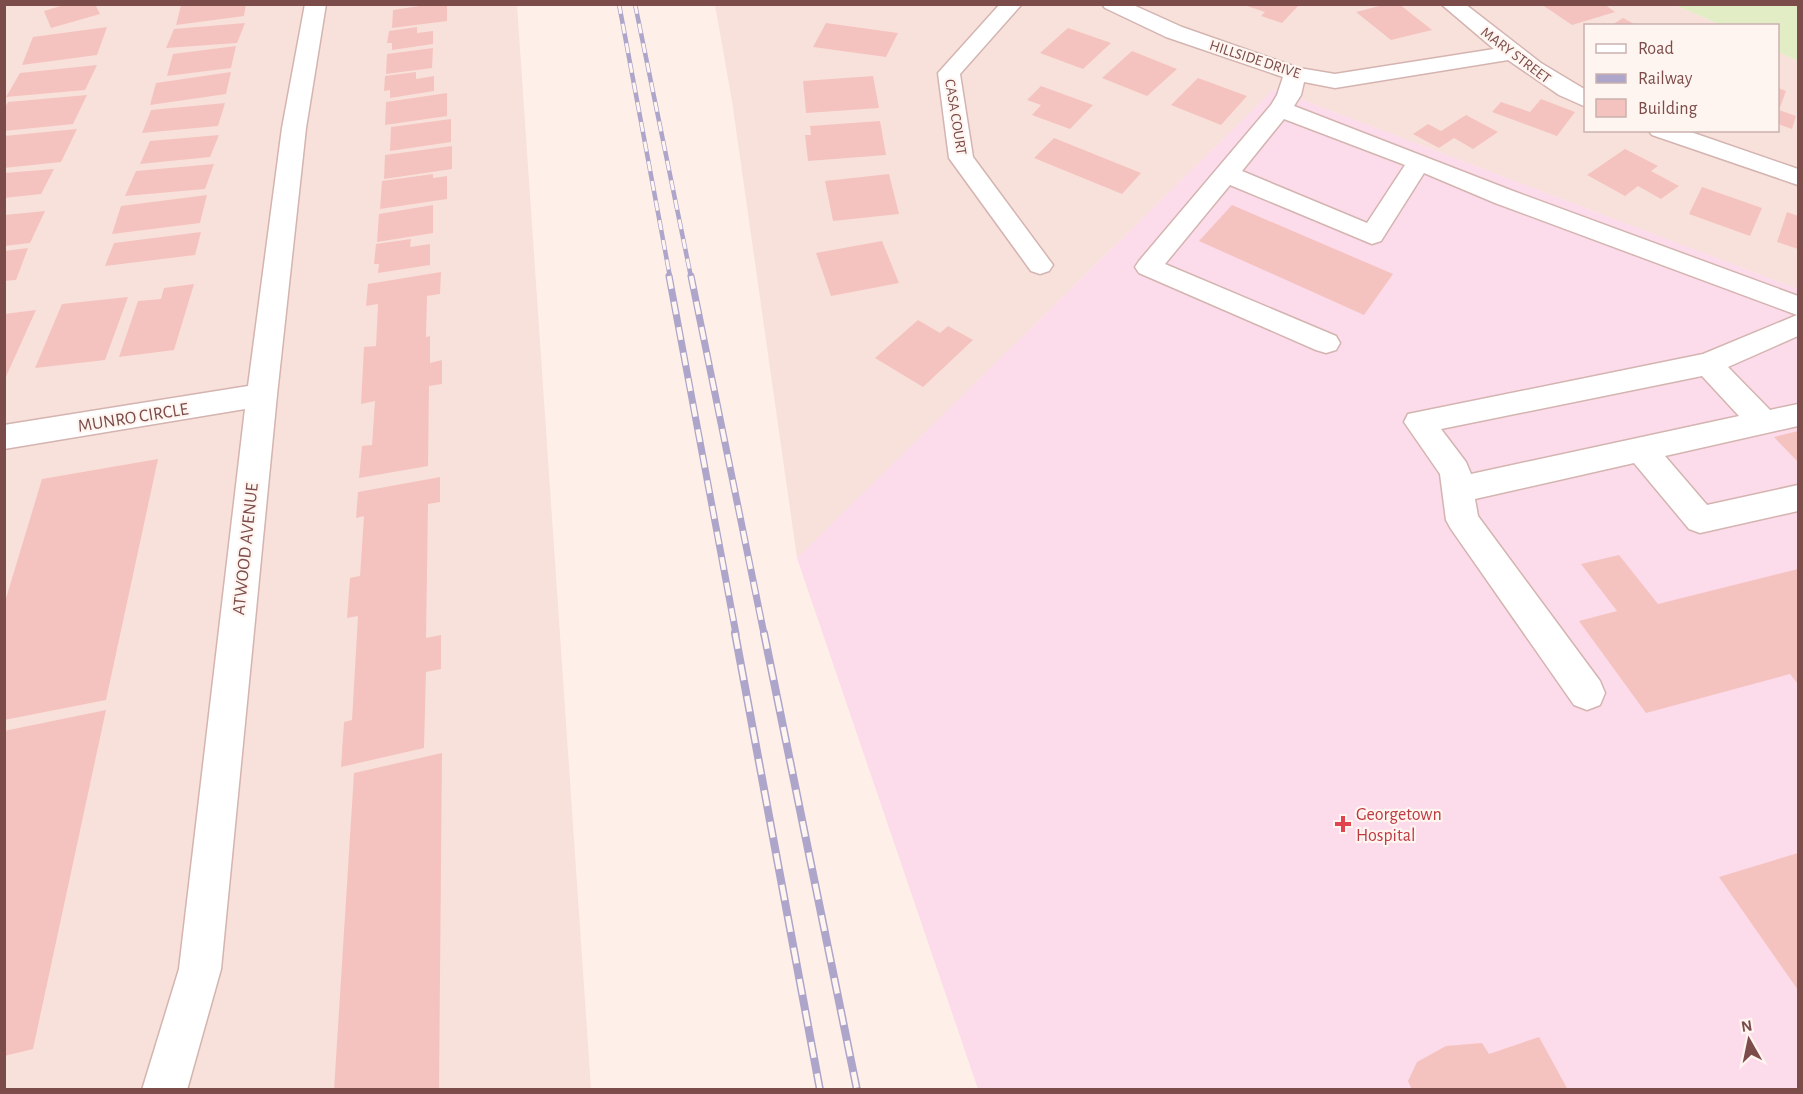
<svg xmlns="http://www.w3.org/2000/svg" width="1803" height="1094" viewBox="0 0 1803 1094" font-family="'Alegreya Sans',sans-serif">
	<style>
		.residential { fill: #f8e1da }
		.medical { fill: #fcdbea }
		.green { fill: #e2edc5 }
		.building { fill: #f5c3bf }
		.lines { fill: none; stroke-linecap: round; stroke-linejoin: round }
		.minor-casing { stroke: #d4b4b0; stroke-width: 3 }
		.minor { fill: #fff; fill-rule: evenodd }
		.rail-far2-casing { stroke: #ada5ca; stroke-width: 4.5 }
		.rail-far1-casing { stroke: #ada5ca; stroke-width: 7 }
		.rail-casing { stroke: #ada5ca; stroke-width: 8 }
		.rail-far2 { stroke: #fff5f0; stroke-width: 3; stroke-dasharray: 10; stroke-linecap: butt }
		.rail-far1 { stroke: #fff5f0; stroke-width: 4.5; stroke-dasharray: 13; stroke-linecap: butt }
		.rail { stroke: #fff5f0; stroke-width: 5; stroke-dasharray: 16; stroke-linecap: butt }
		.health-dot { fill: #e0444e; stroke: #fff5f0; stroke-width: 2 }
		.labels { text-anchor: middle; stroke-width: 4.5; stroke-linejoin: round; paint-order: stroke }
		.far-street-label { font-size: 15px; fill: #7b4c4a; stroke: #fff5f0 }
		.street-label { font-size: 18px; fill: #7b4c4a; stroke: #fff5f0 }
		.health-label { font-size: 18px; fill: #be3a42; stroke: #fff5f0; text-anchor: start }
	</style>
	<rect width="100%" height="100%" fill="#feefe9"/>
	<g class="residential">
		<path d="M 5,5 L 517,5 L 591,1089 L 5,1090 Z"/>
		<path d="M 715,5 L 1675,5 L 1721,25 L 1586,26 L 1586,130 L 1778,130 L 1778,52 L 1798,61 L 1798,289 L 1274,89 L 797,558 L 732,101 Z"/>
	</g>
	<path class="medical" d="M 1274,89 L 1798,289 L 1798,1089 L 978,1089 L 797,558 Z"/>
	<path class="green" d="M 1675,5 L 1798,5 L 1798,61 L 1778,52 L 1778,26 L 1721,25 Z"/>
	<g class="building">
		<path d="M 67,4 L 95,4 L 100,14 L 51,28 L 44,11 Z"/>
		<path d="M 246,4 L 244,16 L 176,25 L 181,5 Z"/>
		<path d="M 433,4 L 447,4 L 447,21 L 392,28 L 393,10 Z"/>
		<path d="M 1300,4 L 1282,23 L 1261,16 L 1265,12 L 1244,5 Z"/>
		<path d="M 1387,4 L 1399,4 L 1432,30 L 1391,40 L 1356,12 Z"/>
		<path d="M 1541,4 L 1604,4 L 1615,12 L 1572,25 Z"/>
		<path d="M 1623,18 L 1638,26 L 1610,26 Z"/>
		<path d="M 245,23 L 237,43 L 166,48 L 174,29 Z"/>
		<path d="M 826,23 L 898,33 L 886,57 L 813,47 Z"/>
		<path d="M 107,27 L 97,55 L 22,65 L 33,37 Z"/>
		<path d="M 417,27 L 417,33 L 433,31 L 433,44 L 392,50 L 392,43 L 387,43 L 389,31 Z"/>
		<path d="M 1068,28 L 1111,43 L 1083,69 L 1040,53 Z"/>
		<path d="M 236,46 L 231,68 L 167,76 L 173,54 Z"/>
		<path d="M 433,48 L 432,68 L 386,74 L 387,54 Z"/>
		<path d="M 1132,51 L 1177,69 L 1147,96 L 1102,78 Z"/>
		<path d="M 97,65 L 85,90 L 6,97 L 20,73 Z"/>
		<path d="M 231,72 L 226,94 L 150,105 L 156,83 Z"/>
		<path d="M 416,72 L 416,79 L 434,76 L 434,91 L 390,98 L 390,90 L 384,91 L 385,76 Z"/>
		<path d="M 873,76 L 879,108 L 806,113 L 803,81 Z"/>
		<path d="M 1198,78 L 1247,96 L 1221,125 L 1171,105 Z"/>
		<path d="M 1041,86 L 1093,105 L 1070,129 L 1032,115 L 1041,105 L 1027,100 Z"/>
		<path d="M 1778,88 L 1786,91 L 1779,110 L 1796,116 L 1792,129 L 1778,124 Z"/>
		<path d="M 447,93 L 447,116 L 385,125 L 386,102 Z"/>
		<path d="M 87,95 L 73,124 L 4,131 L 4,109 L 8,102 Z"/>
		<path d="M 1541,99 L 1575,112 L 1557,136 L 1492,112 L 1501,102 L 1530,112 Z"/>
		<path d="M 225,103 L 218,126 L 142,133 L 151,110 Z"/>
		<path d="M 1466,115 L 1498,132 L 1473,149 L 1454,138 L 1439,148 L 1413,134 L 1428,124 L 1441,131 Z"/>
		<path d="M 451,119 L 451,142 L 390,151 L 391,127 Z"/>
		<path d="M 880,121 L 886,155 L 808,161 L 805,135 L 811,135 L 810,126 Z"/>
		<path d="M 77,129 L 61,162 L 4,168 L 4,136 Z"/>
		<path d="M 219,135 L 210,157 L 140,164 L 150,141 Z"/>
		<path d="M 1054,138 L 1141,173 L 1122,194 L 1034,158 Z"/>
		<path d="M 452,146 L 452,169 L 384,179 L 385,155 Z"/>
		<path d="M 1625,149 L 1658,166 L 1651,171 L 1679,186 L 1661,199 L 1638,186 L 1625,196 L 1587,175 Z"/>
		<path d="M 214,164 L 205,189 L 125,196 L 136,171 Z"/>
		<path d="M 54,169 L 41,194 L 4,198 L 4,173 Z"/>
		<path d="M 433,174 L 433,178 L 447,176 L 447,199 L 380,209 L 382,181 Z"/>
		<path d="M 889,174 L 899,214 L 833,221 L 825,181 Z"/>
		<path d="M 1702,187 L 1762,208 L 1750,236 L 1689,214 Z"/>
		<path d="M 207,195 L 200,223 L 112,234 L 121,206 Z"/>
		<path d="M 433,205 L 433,233 L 377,242 L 379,214 Z"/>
		<path d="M 1232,205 L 1393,274 L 1364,315 L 1199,241 Z"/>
		<path d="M 45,211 L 30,243 L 4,246 L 4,215 Z"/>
		<path d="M 1787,212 L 1798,216 L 1798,249 L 1777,242 Z"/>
		<path d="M 201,232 L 195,255 L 105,266 L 114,243 Z"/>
		<path d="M 411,239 L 410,247 L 430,244 L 430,265 L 378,273 L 379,264 L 374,264 L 376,244 Z"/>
		<path d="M 882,241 L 899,283 L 831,296 L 816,253 Z"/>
		<path d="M 28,248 L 16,280 L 4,281 L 4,251 Z"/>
		<path d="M 441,272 L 440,294 L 427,296 L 426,337 L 430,336 L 430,363 L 442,360 L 442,384 L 429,386 L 428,466 L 359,478 L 362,446 L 372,445 L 375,401 L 361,404 L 364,347 L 376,346 L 378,304 L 366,306 L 368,284 Z"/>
		<path d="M 194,284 L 174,350 L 119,357 L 138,301 L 161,299 L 164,288 Z"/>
		<path d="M 128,297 L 105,360 L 35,368 L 62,304 Z"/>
		<path d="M 36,310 L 4,381 L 4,314 Z"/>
		<path d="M 918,320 L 940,333 L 948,326 L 973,340 L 923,387 L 875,358 Z"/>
		<path d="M 1798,431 L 1798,462 L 1774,437 Z"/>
		<path d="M 158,459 L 106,700 L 4,720 L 4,605 L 42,479 Z"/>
		<path d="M 440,477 L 440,502 L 428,504 L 426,638 L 441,635 L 441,669 L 426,672 L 424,748 L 341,767 L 344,722 L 352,720 L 358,616 L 347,618 L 350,578 L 360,576 L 364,516 L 356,518 L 358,492 Z"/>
		<path d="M 1619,555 L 1658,604 L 1798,569 L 1798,684 L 1790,674 L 1646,713 L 1579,621 L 1617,611 L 1581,564 Z"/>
		<path d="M 106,710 L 33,1049 L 4,1056 L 4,731 Z"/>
		<path d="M 442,753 L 439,1090 L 334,1090 L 354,773 Z"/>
		<path d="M 1798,853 L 1798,990 L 1719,877 Z"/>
		<path d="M 1539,1037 L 1568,1090 L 1412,1090 L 1408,1081 L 1417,1062 L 1446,1046 L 1482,1043 L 1489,1054 Z"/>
	</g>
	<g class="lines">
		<g class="minor-casing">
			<g id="minor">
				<path d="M 305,4 L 326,4 L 306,128 L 277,395 L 221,969 L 187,1090 L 142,1090 L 179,969 L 245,409 L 4,449 L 4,425 L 248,386 L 282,128 Z"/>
				<path d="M 1000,4 L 1022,4 L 960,74 L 973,157 L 1053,265 L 1049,271 L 1040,274 L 1031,271 L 949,158 L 938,73 Z"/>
				<path d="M 1102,4 L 1131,4 L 1182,27 L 1299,68 L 1335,74 L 1494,49 L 1441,4 L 1465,4 L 1541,63 L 1586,90 L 1586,107 L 1559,95 L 1508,60 L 1335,88 L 1304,82 L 1301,95 L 1294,106 L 1513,191 L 1798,296 L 1798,336 L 1728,367 L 1770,410 L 1798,404 L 1798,426 L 1665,456 L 1707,505 L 1798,485 L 1798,511 L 1700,533 L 1689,529 L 1634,463 L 1475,499 L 1478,516 L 1600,681 L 1605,693 L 1600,705 L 1587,710 L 1574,705 L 1451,529 L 1446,520 L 1440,474 L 1404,422 L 1408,414 L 1703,354 L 1797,315 L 1495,203 L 1424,173 L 1381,241 L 1372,244 L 1230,185 L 1165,264 L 1336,336 L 1340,343 L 1336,350 L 1326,353 L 1316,350 L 1139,273 L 1135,267 L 1139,261 L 1271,105 L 1277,95 L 1283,77 L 1166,37 L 1105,8 ZM 1284,119 L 1405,165 L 1367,223 L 1242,171 ZM 1702,376 L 1739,416 L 1471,474 L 1466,462 L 1441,429 Z"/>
				<path d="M 1648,130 L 1685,130 L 1798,169 L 1798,185 L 1652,135 Z"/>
			</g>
		</g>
		<use href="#minor" class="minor"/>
		<g class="rail-far2-casing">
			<g id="rail-far2">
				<path d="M 619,4 L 670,277"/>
				<path d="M 635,4 L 691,277"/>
			</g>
		</g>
		<g class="rail-far1-casing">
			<g id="rail-far1">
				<path d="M 669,276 L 736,634"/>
				<path d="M 691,276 L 764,634"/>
			</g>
		</g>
		<g class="rail-casing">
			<g id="rail">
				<path d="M 735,633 L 820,1090"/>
				<path d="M 764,633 L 857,1090"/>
			</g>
		</g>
		<use href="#rail-far2" class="rail-far2"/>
		<use href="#rail-far1" class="rail-far1"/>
		<use href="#rail" class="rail"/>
	</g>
	<path class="health-dot" d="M1340 815h6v6h6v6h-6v6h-6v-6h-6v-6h6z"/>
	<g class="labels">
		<g class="far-street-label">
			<text transform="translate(1516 55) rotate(37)" y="5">MARY STREET</text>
			<text transform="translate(1255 59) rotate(18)" y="5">HILLSIDE DRIVE</text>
			<text transform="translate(956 117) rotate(81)" y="5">CASA COURT</text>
		</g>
		<g class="street-label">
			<text transform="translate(133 417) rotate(-9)" y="6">MUNRO CIRCLE</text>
			<text transform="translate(245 549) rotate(-84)" y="6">ATWOOD AVENUE</text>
		</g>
		<g class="health-label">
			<text x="1356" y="820">Georgetown<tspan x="1356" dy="21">Hospital</tspan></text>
		</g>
	</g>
	<rect width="1803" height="1094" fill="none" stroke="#7b4c4a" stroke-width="12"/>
	<rect x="1584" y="24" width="195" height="108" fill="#fff5f0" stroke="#cab1ae" stroke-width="1.5"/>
	<rect x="1596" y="44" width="30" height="9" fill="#ffffff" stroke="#cab1ae" stroke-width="1.5"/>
	<text x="1638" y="54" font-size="18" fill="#7b4c4a">Road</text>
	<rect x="1596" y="74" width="30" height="9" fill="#ada5ca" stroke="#cab1ae" stroke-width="1.5"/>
	<text x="1638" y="84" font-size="18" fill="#7b4c4a">Railway</text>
	<rect x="1596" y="99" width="30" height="18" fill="#f5c3bf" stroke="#cab1ae" stroke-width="1.5"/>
	<text x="1638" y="114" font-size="18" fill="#7b4c4a">Building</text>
	<g transform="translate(1749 1040) rotate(351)" stroke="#fff5f0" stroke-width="4.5" paint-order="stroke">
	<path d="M0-4.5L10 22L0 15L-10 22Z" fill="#7b4c4a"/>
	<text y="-9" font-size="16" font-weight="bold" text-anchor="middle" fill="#7b4c4a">N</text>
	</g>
</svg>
